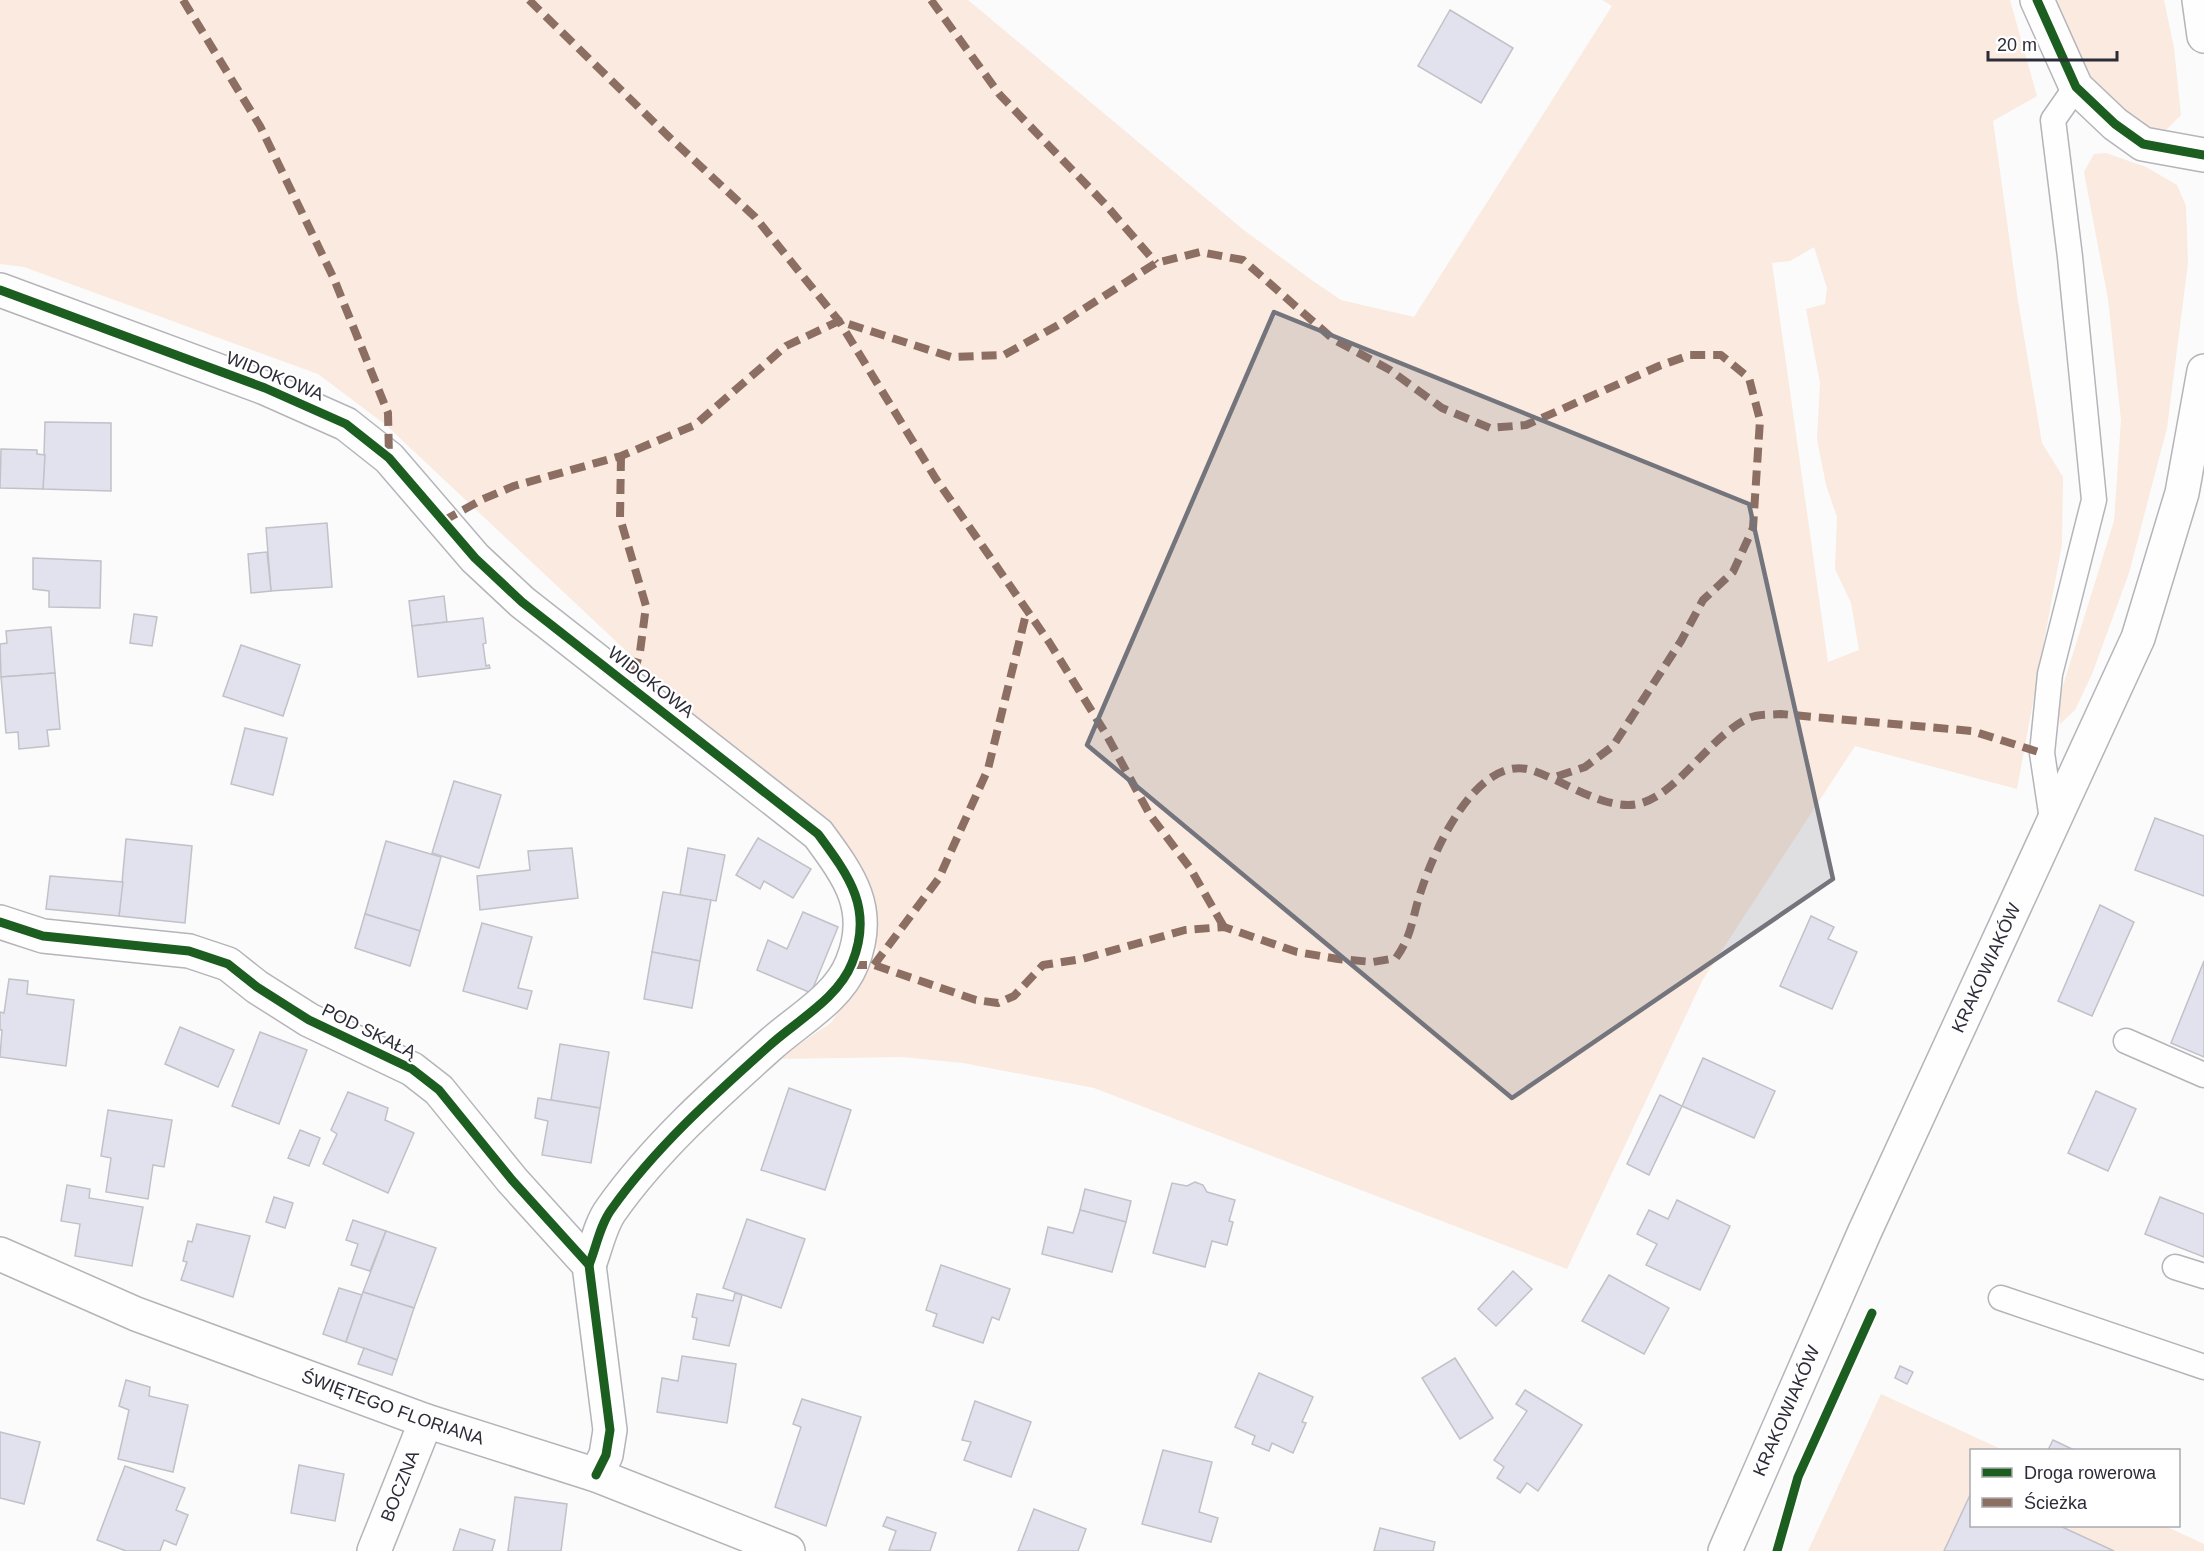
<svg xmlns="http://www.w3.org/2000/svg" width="2204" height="1551" viewBox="0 0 2204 1551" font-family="Helvetica,sans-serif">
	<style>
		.green { fill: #faeadf; fill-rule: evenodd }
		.building { fill: #e2e2ef; stroke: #c1c1c7; stroke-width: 1.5 }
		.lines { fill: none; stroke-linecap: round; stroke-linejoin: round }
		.lane-casing { stroke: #b4b4ba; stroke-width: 27 }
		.street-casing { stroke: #b4b4ba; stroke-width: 36 }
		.secondary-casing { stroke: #b4b4ba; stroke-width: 36 }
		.lane { stroke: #fefefe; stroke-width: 24 }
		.street { stroke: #fefefe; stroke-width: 33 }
		.secondary { stroke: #fefefe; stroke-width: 33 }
		.quiet { stroke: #8d6e63; stroke-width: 8; stroke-dasharray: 15 8; stroke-linecap: butt }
		.cycleway-casing { stroke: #fff; stroke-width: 13 }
		.cycleway { stroke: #1b5e20; stroke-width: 9 }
		.marked { fill: #74747c; fill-opacity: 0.2; stroke: #74747c; stroke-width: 4.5; stroke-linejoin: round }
		.labels { text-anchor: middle; stroke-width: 4.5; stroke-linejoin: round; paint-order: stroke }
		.street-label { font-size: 18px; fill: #2c2b38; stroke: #fff }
	</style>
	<rect width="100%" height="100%" fill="#fbfbfb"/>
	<g class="green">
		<path d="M 0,0 L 968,0 L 1245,231 L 1313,281 L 1341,300 L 1414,317 L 1612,6 L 1602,0 L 2010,0 L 2037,96 L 1993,121 L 2018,301 L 2042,443 L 2063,477 L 2062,544 L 2017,789 L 1855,746 L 1702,981 L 1567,1269 L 1094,1088 L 963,1063 L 902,1057 L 777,1059 L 831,1023 L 877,952 L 873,899 L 840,836 L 690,711 L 386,425 L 318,374 L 24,267 L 0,264 ZM 1814,247 L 1827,288 L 1825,304 L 1806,309 L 1820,383 L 1817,439 L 1826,485 L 1837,517 L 1835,569 L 1851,603 L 1859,650 L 1828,662 L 1772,263 L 1790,261 Z"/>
		<path d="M 2057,0 L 2164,0 L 2174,48 L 2181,115 L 2162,134 L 2142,131 L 2096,93 Z"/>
		<path d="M 2106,153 L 2146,167 L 2177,185 L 2186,206 L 2188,263 L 2167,428 L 2129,573 L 2092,674 L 2075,710 L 2060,724 L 2058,702 L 2114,521 L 2121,420 L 2108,299 L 2084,172 L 2094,154 Z"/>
		<path d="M 1881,1394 L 2003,1450 L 1972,1450 L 1972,1526 L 2165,1526 L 2204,1544 L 2204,1551 L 1808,1551 Z"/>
	</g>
	<g class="building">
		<path d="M 1450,10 L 1513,48 L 1481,103 L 1418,66 Z"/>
		<path d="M 45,422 L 111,423 L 111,491 L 43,489 Z"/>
		<path d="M 1,449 L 37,450 L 37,454 L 45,455 L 43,489 L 0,488 Z"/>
		<path d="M 327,523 L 332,587 L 271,591 L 266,528 Z"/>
		<path d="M 267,552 L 271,591 L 251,593 L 248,554 Z"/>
		<path d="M 33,558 L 101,561 L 100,608 L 49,607 L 49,591 L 33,589 Z"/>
		<path d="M 444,596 L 447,622 L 412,626 L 409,601 Z"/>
		<path d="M 134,614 L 157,617 L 152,646 L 130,643 Z"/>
		<path d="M 483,618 L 486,643 L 483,644 L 486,666 L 489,665 L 490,668 L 418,677 L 412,626 Z"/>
		<path d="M 51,627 L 55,673 L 1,677 L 0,644 L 7,643 L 6,631 Z"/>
		<path d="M 241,645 L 300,665 L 283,716 L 223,696 Z"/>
		<path d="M 55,673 L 60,729 L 47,730 L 49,746 L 19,749 L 18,732 L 6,733 L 1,677 Z"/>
		<path d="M 245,728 L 287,738 L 273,795 L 231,784 Z"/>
		<path d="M 454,781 L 501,795 L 479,868 L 432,853 Z"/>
		<path d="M 2155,818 L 2204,836 L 2204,896 L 2135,870 Z"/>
		<path d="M 758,838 L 811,869 L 793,898 L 764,881 L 760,889 L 736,875 Z"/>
		<path d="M 126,839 L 192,846 L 185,923 L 119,916 Z"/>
		<path d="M 386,841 L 441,857 L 420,931 L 365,914 Z"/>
		<path d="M 572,848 L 578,898 L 480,910 L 477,876 L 530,870 L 528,851 Z"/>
		<path d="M 688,848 L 725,855 L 716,901 L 680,895 Z"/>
		<path d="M 50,876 L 123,882 L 119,916 L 46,909 Z"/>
		<path d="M 663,892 L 711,900 L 700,961 L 652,952 Z"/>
		<path d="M 2100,905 L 2134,922 L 2092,1016 L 2058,1001 Z"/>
		<path d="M 803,912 L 838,927 L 811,993 L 757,970 L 768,940 L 787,949 Z"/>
		<path d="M 365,914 L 420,931 L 410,966 L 355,948 Z"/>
		<path d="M 1811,916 L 1834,927 L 1828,939 L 1857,952 L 1832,1009 L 1780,986 Z"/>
		<path d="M 482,923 L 532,937 L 518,988 L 532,991 L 527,1009 L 463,991 Z"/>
		<path d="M 652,952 L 700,961 L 692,1008 L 644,999 Z"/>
		<path d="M 2204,961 L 2204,1057 L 2171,1043 Z"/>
		<path d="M 9,979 L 28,981 L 27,994 L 74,1000 L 66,1066 L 0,1057 L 2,1030 L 0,1030 L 0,1012 L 4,1013 Z"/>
		<path d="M 180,1027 L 234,1050 L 218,1087 L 165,1064 Z"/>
		<path d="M 260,1032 L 307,1050 L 279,1124 L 232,1106 Z"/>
		<path d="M 560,1044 L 609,1052 L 600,1108 L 551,1100 Z"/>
		<path d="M 1703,1058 L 1775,1091 L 1754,1138 L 1682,1106 Z"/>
		<path d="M 789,1088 L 851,1110 L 825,1190 L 761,1170 Z"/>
		<path d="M 2096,1091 L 2136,1109 L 2108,1171 L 2068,1153 Z"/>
		<path d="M 348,1092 L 388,1108 L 385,1120 L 414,1133 L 388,1193 L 323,1164 L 337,1134 L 331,1130 Z"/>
		<path d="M 1660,1095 L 1682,1106 L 1649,1175 L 1627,1164 Z"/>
		<path d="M 538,1098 L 600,1108 L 591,1163 L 542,1155 L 548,1121 L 535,1118 Z"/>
		<path d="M 108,1110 L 172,1120 L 164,1167 L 153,1165 L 148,1199 L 106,1192 L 111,1158 L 101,1156 Z"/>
		<path d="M 300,1130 L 320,1138 L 309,1166 L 288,1158 Z"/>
		<path d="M 1195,1182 L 1203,1185 L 1207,1192 L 1235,1200 L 1229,1221 L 1233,1222 L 1227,1245 L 1212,1241 L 1205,1267 L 1153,1253 L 1172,1183 L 1187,1186 Z"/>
		<path d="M 67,1185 L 90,1189 L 89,1198 L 143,1207 L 132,1266 L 75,1256 L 80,1224 L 61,1221 Z"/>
		<path d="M 1085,1189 L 1131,1201 L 1126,1222 L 1080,1210 Z"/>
		<path d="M 274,1197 L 293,1203 L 285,1228 L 266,1222 Z"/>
		<path d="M 2160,1197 L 2204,1214 L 2204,1257 L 2145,1234 Z"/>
		<path d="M 1677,1200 L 1730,1226 L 1700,1290 L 1646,1265 L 1657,1244 L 1637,1234 L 1649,1210 L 1668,1219 Z"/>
		<path d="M 1080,1210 L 1126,1222 L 1112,1272 L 1042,1254 L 1048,1227 L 1073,1233 Z"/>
		<path d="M 747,1219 L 805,1239 L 781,1308 L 723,1288 Z"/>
		<path d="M 353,1220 L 386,1231 L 370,1271 L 351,1265 L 358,1244 L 346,1240 Z"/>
		<path d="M 197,1224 L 250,1236 L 233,1297 L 181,1280 L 187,1262 L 183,1261 L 188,1241 L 192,1242 Z"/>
		<path d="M 386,1231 L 436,1248 L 414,1308 L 363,1292 Z"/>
		<path d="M 941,1265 L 1010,1289 L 999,1320 L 992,1317 L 983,1343 L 933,1326 L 937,1314 L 926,1310 Z"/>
		<path d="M 1513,1271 L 1532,1289 L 1496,1326 L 1478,1309 Z"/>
		<path d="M 1609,1275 L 1669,1308 L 1644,1354 L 1582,1321 Z"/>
		<path d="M 339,1288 L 362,1295 L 346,1342 L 323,1334 Z"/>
		<path d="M 363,1292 L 414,1308 L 397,1360 L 346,1342 Z"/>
		<path d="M 735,1293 L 742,1295 L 729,1346 L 693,1339 L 697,1318 L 692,1317 L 697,1294 L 733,1301 Z"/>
		<path d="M 364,1348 L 397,1360 L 392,1375 L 358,1364 Z"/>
		<path d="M 682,1356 L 736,1364 L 727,1423 L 657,1412 L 662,1378 L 678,1381 Z"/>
		<path d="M 1455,1358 L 1493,1418 L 1460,1439 L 1422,1378 Z"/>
		<path d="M 1900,1366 L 1913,1372 L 1907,1384 L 1895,1378 Z"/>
		<path d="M 1259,1373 L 1313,1397 L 1302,1422 L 1306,1423 L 1293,1453 L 1272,1443 L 1269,1451 L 1252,1444 L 1255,1436 L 1235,1427 Z"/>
		<path d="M 126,1380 L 150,1387 L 149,1396 L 188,1405 L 173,1472 L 118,1459 L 129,1410 L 119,1406 Z"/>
		<path d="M 1525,1390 L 1582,1425 L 1538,1491 L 1527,1483 L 1520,1493 L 1497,1478 L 1504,1467 L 1494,1460 L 1527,1411 L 1516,1404 Z"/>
		<path d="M 802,1399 L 861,1417 L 826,1526 L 775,1507 L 801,1427 L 793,1424 Z"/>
		<path d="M 975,1401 L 1031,1422 L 1011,1477 L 964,1460 L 971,1442 L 962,1440 Z"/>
		<path d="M 0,1432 L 40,1442 L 24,1504 L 0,1498 Z"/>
		<path d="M 2053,1440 L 2074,1450 L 2048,1450 Z"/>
		<path d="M 1163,1450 L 1212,1462 L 1199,1512 L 1218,1518 L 1211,1542 L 1142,1524 Z"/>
		<path d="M 299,1465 L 344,1474 L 335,1521 L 291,1513 Z"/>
		<path d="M 125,1466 L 185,1488 L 176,1510 L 188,1515 L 176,1545 L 164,1540 L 160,1551 L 126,1551 L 97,1540 Z"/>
		<path d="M 1972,1491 L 1972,1526 L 2060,1526 L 2114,1551 L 1944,1551 Z"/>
		<path d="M 515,1497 L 567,1504 L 561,1551 L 508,1551 Z"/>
		<path d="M 1034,1509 L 1086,1529 L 1078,1551 L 1018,1551 Z"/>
		<path d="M 887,1517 L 936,1533 L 930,1551 L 889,1550 L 896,1531 L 883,1526 Z"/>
		<path d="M 1380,1528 L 1435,1542 L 1433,1551 L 1374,1551 Z"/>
		<path d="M 460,1529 L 495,1540 L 492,1551 L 453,1551 Z"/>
	</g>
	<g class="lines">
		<g class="lane-casing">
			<g id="lane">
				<path d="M 2053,826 L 2042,753 L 2050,674 L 2094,500 L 2070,257 L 2053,120 L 2076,87"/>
				<path d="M 2126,1041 L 2204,1075"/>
				<path d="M 2175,1267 L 2204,1276"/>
				<path d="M 2001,1298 L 2204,1367"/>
			</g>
		</g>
		<g class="street-casing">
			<g id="street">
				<path d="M 2037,0 L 2076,87 L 2115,124 L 2143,144 L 2204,155"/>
				<path d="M 0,290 L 265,388 L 346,424 L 389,458 L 475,558 L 522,602 L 818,834 C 849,876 874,909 852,963 C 838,999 796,1021 769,1046 C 713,1096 654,1149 611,1210 C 600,1225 596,1248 589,1265"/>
				<path d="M 0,922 L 43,936 L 189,951 L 228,964 L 257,987 L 309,1020 L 412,1069 L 439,1090 L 512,1180 L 589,1265 L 610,1430 L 606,1455 L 596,1475"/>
				<path id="s1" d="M 0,1254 L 136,1314 L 426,1421 L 596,1475 L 788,1551"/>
				<path id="s2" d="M 374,1551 L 426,1421"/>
			</g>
		</g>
		<g class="secondary-casing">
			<g id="secondary">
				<path d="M 2199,0 L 2204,36"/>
				<path id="s3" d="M 1725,1551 L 1865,1231 L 2138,638 L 2182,493 L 2204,371"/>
			</g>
		</g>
		<use href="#lane" class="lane"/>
		<use href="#street" class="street"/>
		<use href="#secondary" class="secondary"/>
		<g class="quiet">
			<path d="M 183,0 L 260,126 L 334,279 L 388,413 L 389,458"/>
			<path d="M 529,0 L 667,135 L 755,217 L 839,321 L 936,479 L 1049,642 L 1106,734 L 1150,815 L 1190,868 L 1224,927"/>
			<path d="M 931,0 L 1000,95 L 1105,204 L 1156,263"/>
			<path d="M 621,456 L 620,518 L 646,606 L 640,652 L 630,685"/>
			<path d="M 443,521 L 483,499 L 514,486 L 621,456 L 695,425 L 786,346 L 839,321 L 951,357 L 1004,355 L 1060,324 L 1156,263 L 1200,252 L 1243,260 L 1333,339 L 1390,370 L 1442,408 L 1490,428 L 1526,425 L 1659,366 L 1690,355 L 1721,355 L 1749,378 L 1760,420 L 1753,528 L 1733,572 L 1703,600 L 1681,641 L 1613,746 L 1585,767 L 1555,777"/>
			<path d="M 852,965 L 874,965 L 976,1000 L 998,1003 L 1014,996 L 1043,965 L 1082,959 L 1185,930 L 1224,927 L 1297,952 L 1338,959 L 1373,962 L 1396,958 C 1413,934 1412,917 1421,891 C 1434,850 1477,754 1531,770 C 1563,780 1605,811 1638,804 C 1678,795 1708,737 1749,718 C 1758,714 1771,715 1781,714 L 1972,731 L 2042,753"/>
			<path d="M 874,965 L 939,878 L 988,769 L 1027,610"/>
		</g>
		<g class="cycleway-casing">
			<g id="cycleway">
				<path d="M 2037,0 L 2076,87 L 2115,124 L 2143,144 L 2204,155"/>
				<path d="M 0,290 L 265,388 L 346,424 L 389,458 L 475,558 L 522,602 L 818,834 C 849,876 874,909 852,963 C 838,999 796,1021 769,1046 C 713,1096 654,1149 611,1210 C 600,1225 596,1248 589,1265"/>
				<path d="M 0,922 L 43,936 L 189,951 L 228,964 L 257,987 L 309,1020 L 412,1069 L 439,1090 L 512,1180 L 589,1265 L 610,1430 L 606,1455 L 596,1475"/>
				<path d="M 1777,1551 L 1798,1477 L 1872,1313"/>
			</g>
		</g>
		<use href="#cycleway" class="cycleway"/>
	</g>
	<path class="marked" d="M 1274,312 L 1749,504 L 1833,879 L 1512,1098 L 1087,745 Z"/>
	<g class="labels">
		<g class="street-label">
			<text transform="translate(275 376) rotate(22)" y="6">WIDOKOWA</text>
			<text transform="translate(651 682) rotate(38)" y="6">WIDOKOWA</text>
			<text dy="6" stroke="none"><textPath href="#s3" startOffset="639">KRAKOWIAKÓW</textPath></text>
			<text transform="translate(369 1031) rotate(26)" y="6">POD SKAŁĄ</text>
			<text dy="6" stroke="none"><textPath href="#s1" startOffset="422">ŚWIĘTEGO FLORIANA</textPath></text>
			<text dy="6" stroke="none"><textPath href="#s3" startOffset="153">KRAKOWIAKÓW</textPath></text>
			<text dy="6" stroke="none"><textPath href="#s2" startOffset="70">BOCZNA</textPath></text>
		</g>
	</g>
	<rect x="1970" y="1449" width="210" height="78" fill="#ffffff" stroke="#abaaaf" stroke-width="1.5"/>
	<rect x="1982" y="1468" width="30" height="9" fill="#1b5e20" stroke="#abaaaf" stroke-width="1.5"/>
	<text x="2024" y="1479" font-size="18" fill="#2c2b38">Droga rowerowa</text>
	<rect x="1982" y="1498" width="30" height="9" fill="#8d6e63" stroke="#abaaaf" stroke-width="1.5"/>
	<text x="2024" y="1509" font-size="18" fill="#2c2b38">Ścieżka</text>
	<path d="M1988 51v9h129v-9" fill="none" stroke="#2c2b38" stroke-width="3"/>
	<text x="1997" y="51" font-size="18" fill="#2c2b38" stroke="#ffffff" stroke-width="4.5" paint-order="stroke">20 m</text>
</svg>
